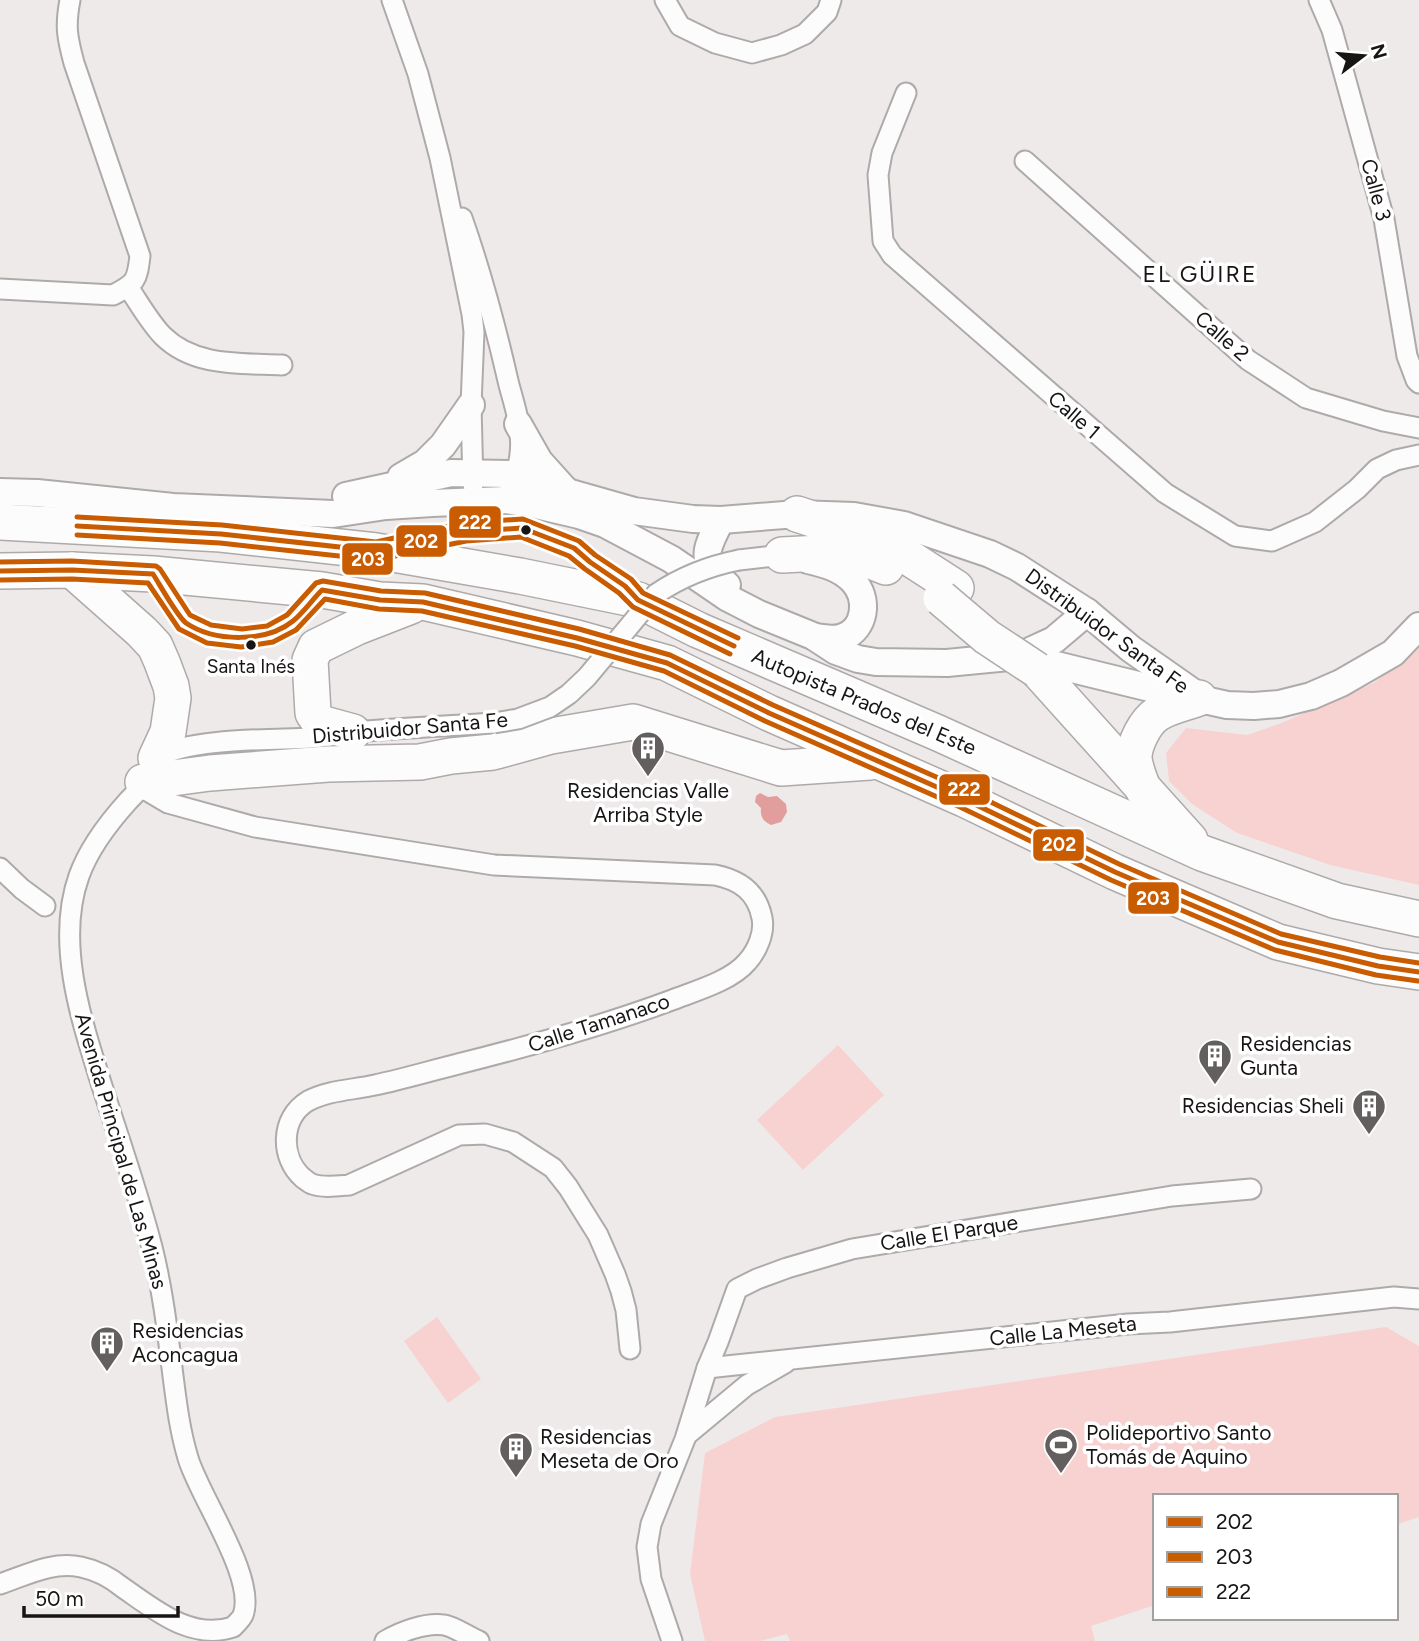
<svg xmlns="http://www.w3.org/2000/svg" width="1419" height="1641" viewBox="0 0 1419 1641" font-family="Figtree,sans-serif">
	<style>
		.green { fill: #f7d2d1 }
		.water { fill: #e19e9d }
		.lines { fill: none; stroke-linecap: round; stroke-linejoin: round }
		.street-casing { stroke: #aeaaaa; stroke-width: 23 }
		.secondary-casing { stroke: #aeaaaa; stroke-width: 30 }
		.highway-casing { stroke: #aeaaaa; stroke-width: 38 }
		.street { stroke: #fdfcfc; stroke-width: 19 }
		.secondary { stroke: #fdfcfc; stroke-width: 26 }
		.highway { stroke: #fdfcfc; stroke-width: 35 }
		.street-bridge-casing { stroke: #aeaaaa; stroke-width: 23; stroke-linecap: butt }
		.highway-bridge-casing { stroke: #aeaaaa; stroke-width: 38; stroke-linecap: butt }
		.street-bridge { stroke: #fdfcfc; stroke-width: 19 }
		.highway-bridge { stroke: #fdfcfc; stroke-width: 35 }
		.bus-1-casing { stroke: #fff; stroke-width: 10 }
		.bus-2-casing { stroke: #fff; stroke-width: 10 }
		.bus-3-casing { stroke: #fff; stroke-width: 10 }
		.bus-1 { stroke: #c95b00; stroke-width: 5 }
		.bus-2 { stroke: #c95b00; stroke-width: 5 }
		.bus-3 { stroke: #c95b00; stroke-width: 5 }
		.bus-dot { fill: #171414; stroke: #fff; stroke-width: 2.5 }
		.labels { text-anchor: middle; stroke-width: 7; stroke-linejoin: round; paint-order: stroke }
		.bus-label { font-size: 19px; fill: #171414; stroke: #fff }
		.street-label { font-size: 21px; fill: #171414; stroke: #fff }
		.poi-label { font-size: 21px; fill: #171414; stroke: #fff; text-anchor: start }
		.neighbourhood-label { font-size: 23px; letter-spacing: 2px; fill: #171414; stroke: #fff }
		.line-badge { stroke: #fff; stroke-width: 2.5 }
		.badge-label { font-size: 19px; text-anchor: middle; font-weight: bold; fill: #fff }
	</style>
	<rect width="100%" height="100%" fill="#efeaea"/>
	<g class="green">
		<path d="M 1419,645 L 1419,885 L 1330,865 L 1237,833 L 1192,804 L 1169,781 L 1166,753 L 1186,728 L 1247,735 L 1279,724 L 1374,683 Z"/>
		<path d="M 838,1045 L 884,1095 L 803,1170 L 757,1120 Z"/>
		<path d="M 437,1317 L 481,1379 L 448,1403 L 404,1341 Z"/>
		<path d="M 1386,1327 L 1419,1346 L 1419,1517 L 1396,1525 L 1396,1496 L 1155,1496 L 1155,1605 L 1091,1626 L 1095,1641 L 790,1641 L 787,1634 L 760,1641 L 705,1641 L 690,1574 L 705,1453 L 775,1417 Z"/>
	</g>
	<path class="water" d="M 760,793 L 768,797 L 777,796 L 786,804 L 787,812 L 781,822 L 771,825 C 763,821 760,817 761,808 L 755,802 L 756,796 Z"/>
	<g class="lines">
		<g class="street-casing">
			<g id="street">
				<path d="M 392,0 L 418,74 L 440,158 L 472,314 L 474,332 L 471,405 L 473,485"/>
				<path d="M 665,0 L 680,26 L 715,43 L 752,53 L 781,45 L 805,34 L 827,12 L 831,0"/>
				<path d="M 1319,0 L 1332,30 L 1384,219 L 1407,356 L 1416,380 L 1419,383"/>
				<path d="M 906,93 L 882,153 L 878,175 L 883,241 L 892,255 L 1165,493 L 1235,536 L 1272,541 L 1315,522 L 1357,489 L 1377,469 L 1396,460 L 1419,455"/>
				<path d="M 1025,161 L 1248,360 L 1306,398 L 1383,421 L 1419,428"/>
				<path d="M 462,218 C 481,272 496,328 509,385 C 515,407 523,431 520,454 C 519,469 511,486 506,500"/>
				<path d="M 128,287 C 139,303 150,323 163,336 C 194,367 241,363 282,365"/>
				<path d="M 0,289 L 113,295 C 136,283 137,281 140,256 L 74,63 C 67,37 65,26 70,0"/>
				<path d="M 739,560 L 782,555"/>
				<path d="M 141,787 L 168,803 L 255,827 L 494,865 L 715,875 C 740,880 757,892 762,918 C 765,933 757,951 747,962 C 731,981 695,991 672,1000 C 602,1026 530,1046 458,1064 C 430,1071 403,1079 375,1085 C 353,1090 329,1090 308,1101 C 280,1118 280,1158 303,1178 C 306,1180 309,1183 312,1184 C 323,1188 337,1186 349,1185 L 459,1135 L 485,1134 L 513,1142 L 553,1168 L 568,1187 L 598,1235 L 615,1274 L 621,1291 L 626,1310 L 630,1349"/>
				<path d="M 0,868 L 22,889 L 45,906"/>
				<path d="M 707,1368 L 1128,1324 L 1170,1322 L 1394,1297 L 1419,1299"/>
				<path d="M 688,1434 L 747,1385 L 785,1363"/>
				<path d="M 0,1584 C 27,1575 52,1561 81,1567 C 95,1570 111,1578 122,1587 C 154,1609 191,1641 233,1627 C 235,1625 242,1618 243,1615 C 257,1578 199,1496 188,1458 C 179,1428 176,1399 172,1368 C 167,1327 162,1287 152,1247 C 138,1193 119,1139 102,1086 C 82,1022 55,943 79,876 C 89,848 109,822 129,800 C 133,796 136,793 139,789 C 146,779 150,763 159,757 C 188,738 274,740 310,738 C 326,737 341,733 356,732 C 402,728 448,726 494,723"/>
				<path d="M 385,1641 C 400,1632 426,1622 444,1625 C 453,1626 469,1637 479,1641"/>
				<path d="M 672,1641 L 651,1579 L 647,1547 L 651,1524 L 685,1439 L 707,1368 L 718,1342 L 737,1289 L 757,1279 L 787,1268 L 852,1249 L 1172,1196 L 1251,1189"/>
			</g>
		</g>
		<g class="secondary-casing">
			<g id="secondary">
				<path d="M 518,424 L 539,461 L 566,491"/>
				<path d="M 401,477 L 425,463 L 443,445 L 471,405"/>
				<path d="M 0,492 L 37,493 L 173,507 L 333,514 L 386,506 L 432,503 L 506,500 L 528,503 L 579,515 L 605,524 L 671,559 L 728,598 L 759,614 L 813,636 L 836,651 L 858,659 L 876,662 L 947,663 L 1019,656 L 1146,687 L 1227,705 L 1254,706 L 1279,704 L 1311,696 L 1341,683 L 1393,653 L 1419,626"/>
				<path d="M 346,496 L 451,473 L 515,474 L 567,492 L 634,511 L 693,519 L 721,520 L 797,514 L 854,516 L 904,525 L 990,554 L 1017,567 L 1087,612 L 1131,649 L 1191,691"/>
				<path d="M 721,520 C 706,549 698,560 727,585"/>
				<path d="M 808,560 C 825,564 841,568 853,581 C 869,598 866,629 843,637 C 833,641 825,638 815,637"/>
				<path d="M 1019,656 L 1054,640 L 1087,612"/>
			</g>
		</g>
		<g class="highway-casing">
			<g id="highway">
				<path d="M 797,514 L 864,536 L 908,557 L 956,588"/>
				<path d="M 0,522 L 221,534 L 376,551 L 520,576 L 638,600 L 698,630 L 938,733 L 1202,853 L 1337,901 L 1419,919"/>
				<path d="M 782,555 L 821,553 L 856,555 L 886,567"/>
				<path d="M 72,570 L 142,632 L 155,646 L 162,662 L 171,686 L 173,698 L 168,732 L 156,758"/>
				<path d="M 0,571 L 72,570 L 153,574 L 322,590 L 380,600 L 423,602 L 577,638 L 667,663 L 769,713 L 964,799 L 1115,872 L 1278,942 L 1378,966 L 1419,972"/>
				<path d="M 1037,670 L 1190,840"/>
				<path d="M 353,732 L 320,723 L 313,713 L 310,660 L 316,647 L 357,627 L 411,606"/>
				<path d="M 143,782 L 210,773 L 328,764 L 420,762 L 451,756 L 493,752 L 551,736 L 633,722 L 781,768 L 870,762"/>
				<path d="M 1144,791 C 1140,780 1135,769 1134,758 C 1134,744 1145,722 1157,714 C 1169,706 1186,703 1199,698"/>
			</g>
		</g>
		<use href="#street" class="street"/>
		<use href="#secondary" class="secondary"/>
		<use href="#highway" class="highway"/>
		<g class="street-bridge-casing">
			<path id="street-bridge" d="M 494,723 L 518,719 L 550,707 L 569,694 L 587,677 L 656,594 C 681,577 709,566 739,560"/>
		</g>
		<g class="highway-bridge-casing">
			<path id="highway-bridge" d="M 941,598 L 987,637 L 1037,670"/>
		</g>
		<use href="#street-bridge" class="street-bridge"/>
		<use href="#highway-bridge" class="highway-bridge"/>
		<g class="bus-1-casing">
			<g id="bus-1">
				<path d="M 77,526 L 221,534 L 376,551 L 465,532 L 522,528 L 574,548 L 590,562 L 625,586 L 638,600 L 734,646"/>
				<path d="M 0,571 L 72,570 L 153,574 C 160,585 177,616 186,623 C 214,642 266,643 293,621 C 303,613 312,600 322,590 L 380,600 L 423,602 L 577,638 L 667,663 L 769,713 L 964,799 L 1115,872 L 1278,942 L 1378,966 L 1419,972"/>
			</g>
		</g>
		<g class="bus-2-casing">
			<g id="bus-2">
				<path d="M 77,535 L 220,543 L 376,560 L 466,541 L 521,537 L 569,556 L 585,569 L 619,593 L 633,607 L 730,654"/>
				<path d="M 0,580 L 72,579 L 148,583 L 179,629 L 207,643 L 241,647 L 273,642 L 296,630 L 325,599 L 379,609 L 422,611 L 575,646 L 664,671 L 765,721 L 960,807 L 1111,880 L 1275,950 L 1376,975 L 1418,981"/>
			</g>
		</g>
		<g class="bus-3-casing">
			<g id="bus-3">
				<path d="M 77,517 L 222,525 L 376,542 L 463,523 L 523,519 L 579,541 L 595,555 L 631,579 L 643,593 L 738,638"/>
				<path d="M 0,562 L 72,561 L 156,566 L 160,569 L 190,615 L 211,625 L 242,629 L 267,626 L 287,615 L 316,583 L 323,581 L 381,591 L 425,593 L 579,629 L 670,655 L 773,705 L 968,791 L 1119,864 L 1281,934 L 1380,957 L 1419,963"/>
			</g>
		</g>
		<use href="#bus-1" class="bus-1"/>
		<use href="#bus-2" class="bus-2"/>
		<use href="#bus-3" class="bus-3"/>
	</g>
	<defs>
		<g id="building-pin" transform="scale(1.75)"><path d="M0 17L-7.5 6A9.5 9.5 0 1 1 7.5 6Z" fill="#635f5f" stroke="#fff"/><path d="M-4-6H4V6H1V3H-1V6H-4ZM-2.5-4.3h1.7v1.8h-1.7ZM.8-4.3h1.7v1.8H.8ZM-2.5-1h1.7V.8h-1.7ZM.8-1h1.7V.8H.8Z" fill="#fff"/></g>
		<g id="stadium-pin" transform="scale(1.75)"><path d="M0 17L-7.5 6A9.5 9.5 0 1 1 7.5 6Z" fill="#635f5f" stroke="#fff"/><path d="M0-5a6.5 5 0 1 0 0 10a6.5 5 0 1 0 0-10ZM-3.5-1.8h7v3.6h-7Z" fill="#fff"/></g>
	</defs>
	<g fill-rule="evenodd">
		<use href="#building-pin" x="648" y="748"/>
		<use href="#building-pin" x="1215" y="1056"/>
		<use href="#building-pin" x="1369" y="1106"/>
		<use href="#building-pin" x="107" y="1343"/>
		<use href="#stadium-pin" x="1061" y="1445"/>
		<use href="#building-pin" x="516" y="1449"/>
	</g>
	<g class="bus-dot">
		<circle cx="526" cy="530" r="6"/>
		<circle cx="251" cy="645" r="6"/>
	</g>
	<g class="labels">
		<g class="bus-label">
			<text x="251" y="673">Santa Inés</text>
		</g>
		<g class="street-label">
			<text transform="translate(1376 190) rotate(75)" y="7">Calle 3</text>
			<text transform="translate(1222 336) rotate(41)" y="7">Calle 2</text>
			<text transform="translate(1074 415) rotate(41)" y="7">Calle 1</text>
			<text transform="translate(1107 631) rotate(36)" y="7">Distribuidor Santa Fe</text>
			<text transform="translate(864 702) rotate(23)" y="7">Autopista Prados del Este</text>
			<text transform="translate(410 728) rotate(-5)" y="7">Distribuidor Santa Fe</text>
			<text transform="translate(599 1023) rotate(-18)" y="7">Calle Tamanaco</text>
			<text transform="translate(121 1151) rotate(74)" y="7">Avenida Principal de Las Minas</text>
			<text transform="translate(949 1233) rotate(-9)" y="7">Calle El Parque</text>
			<text transform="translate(1063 1331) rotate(-6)" y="7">Calle La Meseta</text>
		</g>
		<g class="poi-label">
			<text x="648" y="798" text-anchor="middle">Residencias Valle<tspan x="648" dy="24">Arriba Style</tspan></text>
			<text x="1240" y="1051">Residencias<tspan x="1240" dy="24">Gunta</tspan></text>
			<text x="1344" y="1113" text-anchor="end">Residencias Sheli</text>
			<text x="132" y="1338">Residencias<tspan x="132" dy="24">Aconcagua</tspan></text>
			<text x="1086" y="1440">Polideportivo Santo<tspan x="1086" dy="24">Tomás de Aquino</tspan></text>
			<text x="540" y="1444">Residencias<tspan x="540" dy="24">Meseta de Oro</tspan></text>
		</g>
		<g class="neighbourhood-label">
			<text x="1200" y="282">EL GÜIRE</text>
		</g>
	</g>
	<g class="line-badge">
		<rect x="448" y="505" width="54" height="34" rx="7" fill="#c95b00"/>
		<rect x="395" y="524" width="53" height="34" rx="7" fill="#c95b00"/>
		<rect x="341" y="542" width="53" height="34" rx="7" fill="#c95b00"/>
		<rect x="938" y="773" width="53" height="33" rx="7" fill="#c95b00"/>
		<rect x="1032" y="828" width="53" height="34" rx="7" fill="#c95b00"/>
		<rect x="1127" y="881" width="53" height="34" rx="7" fill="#c95b00"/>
	</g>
	<g class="badge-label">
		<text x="475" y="529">222</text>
		<text x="421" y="548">202</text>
		<text x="368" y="566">203</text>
		<text x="964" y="796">222</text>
		<text x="1059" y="851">202</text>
		<text x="1153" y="905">203</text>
	</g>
	<rect x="1153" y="1494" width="245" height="126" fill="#ffffff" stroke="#a2a1a1" stroke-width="2"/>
	<rect x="1167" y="1517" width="35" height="10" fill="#c95b00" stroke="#a2a1a1" stroke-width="2"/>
	<text x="1216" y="1529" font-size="21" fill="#171414">202</text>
	<rect x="1167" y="1552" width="35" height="10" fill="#c95b00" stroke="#a2a1a1" stroke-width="2"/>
	<text x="1216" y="1564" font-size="21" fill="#171414">203</text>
	<rect x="1167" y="1587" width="35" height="10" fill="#c95b00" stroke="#a2a1a1" stroke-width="2"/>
	<text x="1216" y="1599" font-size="21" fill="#171414">222</text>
	<g transform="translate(1363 56) rotate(74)" stroke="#ffffff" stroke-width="5" paint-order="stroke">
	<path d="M0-5L12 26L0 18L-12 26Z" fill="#171414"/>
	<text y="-10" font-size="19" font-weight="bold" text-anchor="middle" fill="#171414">N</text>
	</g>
	<path d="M24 1606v10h154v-10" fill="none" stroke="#171414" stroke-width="3.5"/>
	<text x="35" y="1606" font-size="21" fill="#171414" stroke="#ffffff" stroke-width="5" paint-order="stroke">50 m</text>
</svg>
